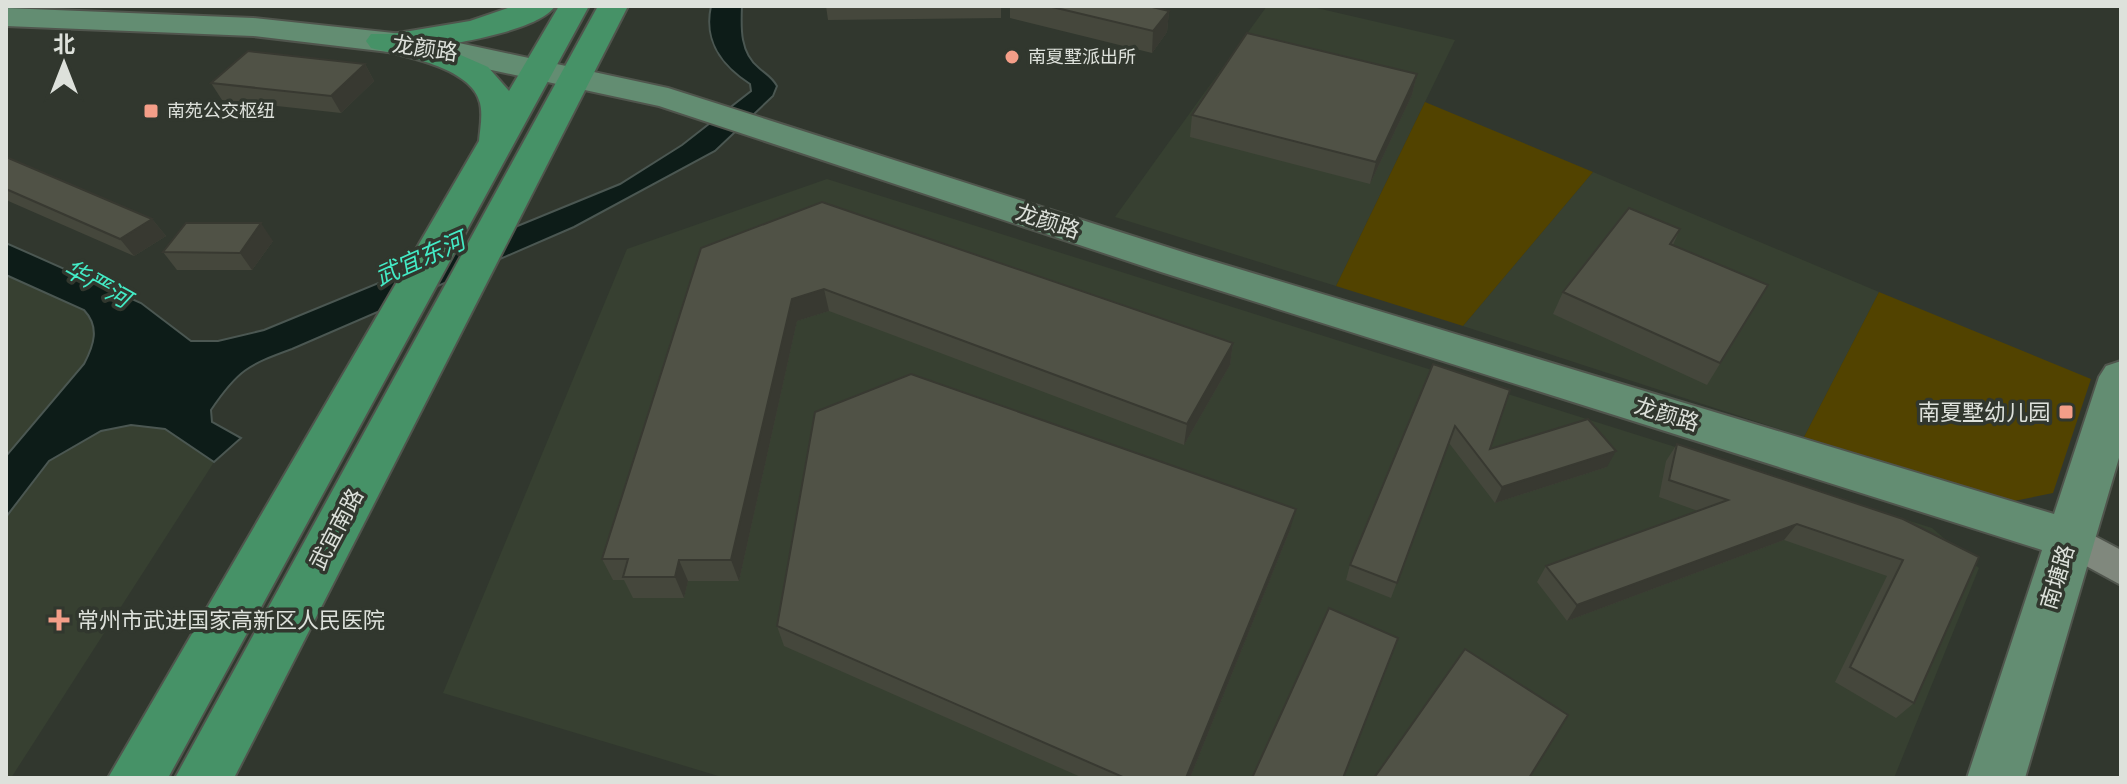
<svg xmlns="http://www.w3.org/2000/svg" width="2127" height="784" viewBox="0 0 2127 784" font-family="Rubik,'Noto Sans SC',sans-serif">
	<style>
		.built { fill: #374031 }
		.green { fill: #524300 }
		.water { fill: #0d1c18; stroke: #4b5752; stroke-width: 2 }
		.lines { fill: none; stroke-linecap: round; stroke-linejoin: round }
		.street-casing { stroke: #50554d; stroke-width: 4 }
		.secondary-casing { stroke: #50554d; stroke-width: 4 }
		.primary-casing { stroke: #50554d; stroke-width: 4 }
		.street { fill: #80887d; fill-rule: evenodd }
		.secondary { fill: #638d72; fill-rule: evenodd }
		.primary { fill: #469267; fill-rule: evenodd }
		.wall { fill: #45473c }
		.shaded-wall { fill: #383931 }
		.building { fill: #505246; stroke: #383931; stroke-width: 2 }
		.poi-dot { fill: #f49e88; stroke: #31372e; stroke-width: 3 }
		.labels { text-anchor: middle; stroke-width: 7; stroke-linejoin: round; paint-order: stroke }
		.far-poi-label { font-size: 18px; fill: #dde1db; stroke: #31372e; text-anchor: start }
		.street-label { font-size: 22px; fill: #dde1db; stroke: #31372e }
		.poi-label { font-size: 22px; fill: #dde1db; stroke: #31372e; text-anchor: end }
		.water-label { font-size: 24px; font-style: italic; fill: #43ebc6; stroke: #31372e }
	</style>
	<rect width="100%" height="100%" fill="#31372e"/>
	<g class="built">
		<path d="M 1267,6 L 1308,6 L 1455,40 L 1336,286 L 1115,217 Z"/>
		<path d="M 1593,172 L 1879,292 L 1804,437 L 1463,326 Z"/>
		<path d="M 827,179 L 1932,528 L 1979,568 L 1894,778 L 725,778 L 443,693 L 627,249 Z"/>
		<path d="M 6,275 L 84,310 L 165,429 L 214,462 L 11,778 L 6,778 Z"/>
	</g>
	<g class="green">
		<path d="M 1425,102 L 1593,172 L 1463,326 L 1336,286 Z"/>
		<path d="M 1879,292 L 2091,379 L 2053,493 L 2014,501 L 1804,437 Z"/>
	</g>
	<path class="water" d="M 711,6 L 742,6 C 741,28 740,53 759,68 C 767,75 772,77 777,86 L 773,96 L 715,151 L 574,227 L 292,349 C 248,365 238,370 211,410 L 212,422 L 241,438 L 214,462 L 165,429 L 131,425 L 101,431 L 49,461 L 6,517 L 6,456 L 84,364 C 94,345 100,327 84,310 L 6,275 L 6,243 L 141,303 L 191,341 L 218,341 L 264,330 L 620,184 L 682,145 L 751,91 L 750,84 C 722,66 703,42 711,6 Z"/>
	<g class="lines">
		<g class="street-casing">
			<path id="street" d="M 2068,522 L 2121,550 L 2121,585 L 2055,549 L 2049,538 L 2055,527 Z"/>
		</g>
		<g class="secondary-casing">
			<path id="secondary" d="M 6,8 L 253,18 L 431,37 L 668,88 L 1189,254 L 2054,514 L 2099,377 L 2106,366 L 2121,361 L 2121,451 L 2025,778 L 1967,778 L 2042,550 L 1161,272 L 659,106 L 431,57 L 253,36 L 6,26 Z"/>
		</g>
		<g class="primary-casing">
			<g id="primary">
				<path d="M 514,6 L 555,6 C 540,29 467,41 440,46 L 488,67 L 509,91 L 559,6 L 589,6 L 168,778 L 108,778 L 479,141 C 480,129 483,115 480,103 C 472,67 401,55 371,48 L 366,41 L 371,34 L 392,34 L 470,21 Z"/>
				<path d="M 598,6 L 628,6 L 234,778 L 175,778 Z"/>
			</g>
		</g>
		<use href="#street" class="street"/>
		<use href="#secondary" class="secondary"/>
		<use href="#primary" class="primary"/>
	</g>
	<g class="wall">
		<path d="M 826,6 L 1001,6 L 1001,18 L 828,20 Z"/>
		<path d="M 1010,6 L 1148,6 L 1169,11 L 1167,32 L 1152,53 L 1010,18 Z"/>
		<path d="M 365,64 L 374,81 L 341,113 L 222,100 L 211,83 Z"/>
		<path d="M 1417,74 L 1412,95 L 1370,184 L 1190,137 L 1192,115 Z"/>
		<path d="M 6,157 L 152,219 L 166,236 L 134,256 L 6,200 Z"/>
		<path d="M 1680,229 L 1673,245 L 1768,285 L 1707,385 L 1553,314 L 1563,292 Z"/>
		<path d="M 273,241 L 252,270 L 177,270 L 163,252 Z"/>
		<path d="M 701,248 L 1233,343 L 1230,365 L 1184,445 L 829,311 L 797,321 L 739,581 L 688,581 L 684,598 L 633,598 L 624,580 L 613,580 L 602,559 Z"/>
		<path d="M 1433,364 L 1490,449 L 1607,467 L 1495,503 L 1449,443 L 1391,598 L 1346,580 L 1350,565 Z"/>
		<path d="M 1677,444 L 1903,519 L 1914,703 L 1896,718 L 1835,682 L 1887,576 L 1784,540 L 1567,621 L 1537,582 L 1546,566 L 1698,511 L 1659,497 L 1666,461 Z"/>
		<path d="M 1290,530 L 1190,778 L 1083,778 L 784,646 L 777,626 Z"/>
	</g>
	<g class="shaded-wall">
		<path d="M 1169,11 L 1167,32 L 1152,53 L 1153,31 Z"/>
		<path d="M 365,64 L 374,81 L 341,113 L 331,96 Z"/>
		<path d="M 1417,74 L 1412,95 L 1370,184 L 1376,162 Z"/>
		<path d="M 152,219 L 166,236 L 134,256 L 120,239 Z"/>
		<path d="M 261,223 L 273,241 L 252,270 L 240,253 Z"/>
		<path d="M 824,289 L 829,311 L 797,321 L 739,581 L 731,560 L 792,299 Z"/>
		<path d="M 1233,343 L 1230,365 L 1184,445 L 1187,424 Z"/>
		<path d="M 1616,451 L 1607,467 L 1495,503 L 1502,487 Z"/>
		<path d="M 1296,509 L 1290,530 L 1190,778 L 1186,778 Z"/>
		<path d="M 1797,524 L 1784,540 L 1567,621 L 1577,605 Z"/>
		<path d="M 679,560 L 688,581 L 684,598 L 675,577 Z"/>
	</g>
	<g class="building">
		<path d="M 1048,6 L 1148,6 L 1169,11 L 1153,31 Z"/>
		<path d="M 1247,33 L 1417,74 L 1376,162 L 1192,115 Z"/>
		<path d="M 248,51 L 365,64 L 331,96 L 211,83 Z"/>
		<path d="M 6,157 L 152,219 L 120,239 L 6,189 Z"/>
		<path d="M 822,202 L 1233,343 L 1187,424 L 824,289 L 792,299 L 731,560 L 679,560 L 675,577 L 623,577 L 628,559 L 602,559 L 701,248 Z"/>
		<path d="M 1629,208 L 1680,229 L 1670,244 L 1768,285 L 1720,363 L 1563,292 Z"/>
		<path d="M 186,223 L 261,223 L 240,253 L 163,252 Z"/>
		<path d="M 1433,364 L 1510,390 L 1490,449 L 1588,419 L 1616,451 L 1502,487 L 1455,426 L 1397,583 L 1350,565 Z"/>
		<path d="M 911,374 L 1296,509 L 1186,778 L 1125,778 L 777,626 L 815,412 Z"/>
		<path d="M 1677,444 L 1903,519 L 1979,557 L 1914,703 L 1850,667 L 1903,560 L 1797,524 L 1577,605 L 1546,566 L 1728,500 L 1669,480 Z"/>
		<path d="M 1329,608 L 1398,638 L 1343,778 L 1252,778 Z"/>
		<path d="M 1465,649 L 1568,715 L 1529,778 L 1374,778 Z"/>
	</g>
	<g class="poi-dot">
		<circle cx="1012" cy="57" r="8"/>
		<rect x="143" y="103" width="16" height="16" rx="4"/>
		<rect x="2058" y="404" width="16" height="16" rx="4"/>
		<path d="M55 608h8v8h8v8h-8v8h-8v-8h-8v-8h8z"/>
	</g>
	<g class="labels">
		<g class="far-poi-label">
			<text x="1028" y="63">南夏墅派出所</text>
			<text x="167" y="117">南苑公交枢纽</text>
		</g>
		<g class="street-label">
			<text transform="translate(425 48) rotate(8)" y="8">龙颜路</text>
			<text transform="translate(1048 221) rotate(18)" y="8">龙颜路</text>
			<text transform="translate(1667 414) rotate(17)" y="8">龙颜路</text>
			<text transform="translate(336 529) rotate(-62)" y="8">武宜南路</text>
			<text transform="translate(2057 577) rotate(-73)" y="8">南塘路</text>
		</g>
		<g class="poi-label">
			<text x="2050" y="420">南夏墅幼儿园</text>
			<text x="77" y="628" text-anchor="start">常州市武进国家高新区人民医院</text>
		</g>
		<g class="water-label">
			<text transform="translate(420 259) rotate(-24)" y="8">武宜东河</text>
			<text transform="translate(97 284) rotate(29)" y="8">华严河</text>
		</g>
	</g>
	<rect width="2127" height="784" fill="none" stroke="#dde1db" stroke-width="16"/>
	<g transform="translate(64 64)" stroke="#31372e" stroke-width="6" paint-order="stroke">
	<path d="M0-6L14 30L0 20L-14 30Z" fill="#dde1db"/>
	<text y="-12" font-size="22" font-weight="bold" text-anchor="middle" fill="#dde1db">北</text>
	</g>
</svg>
